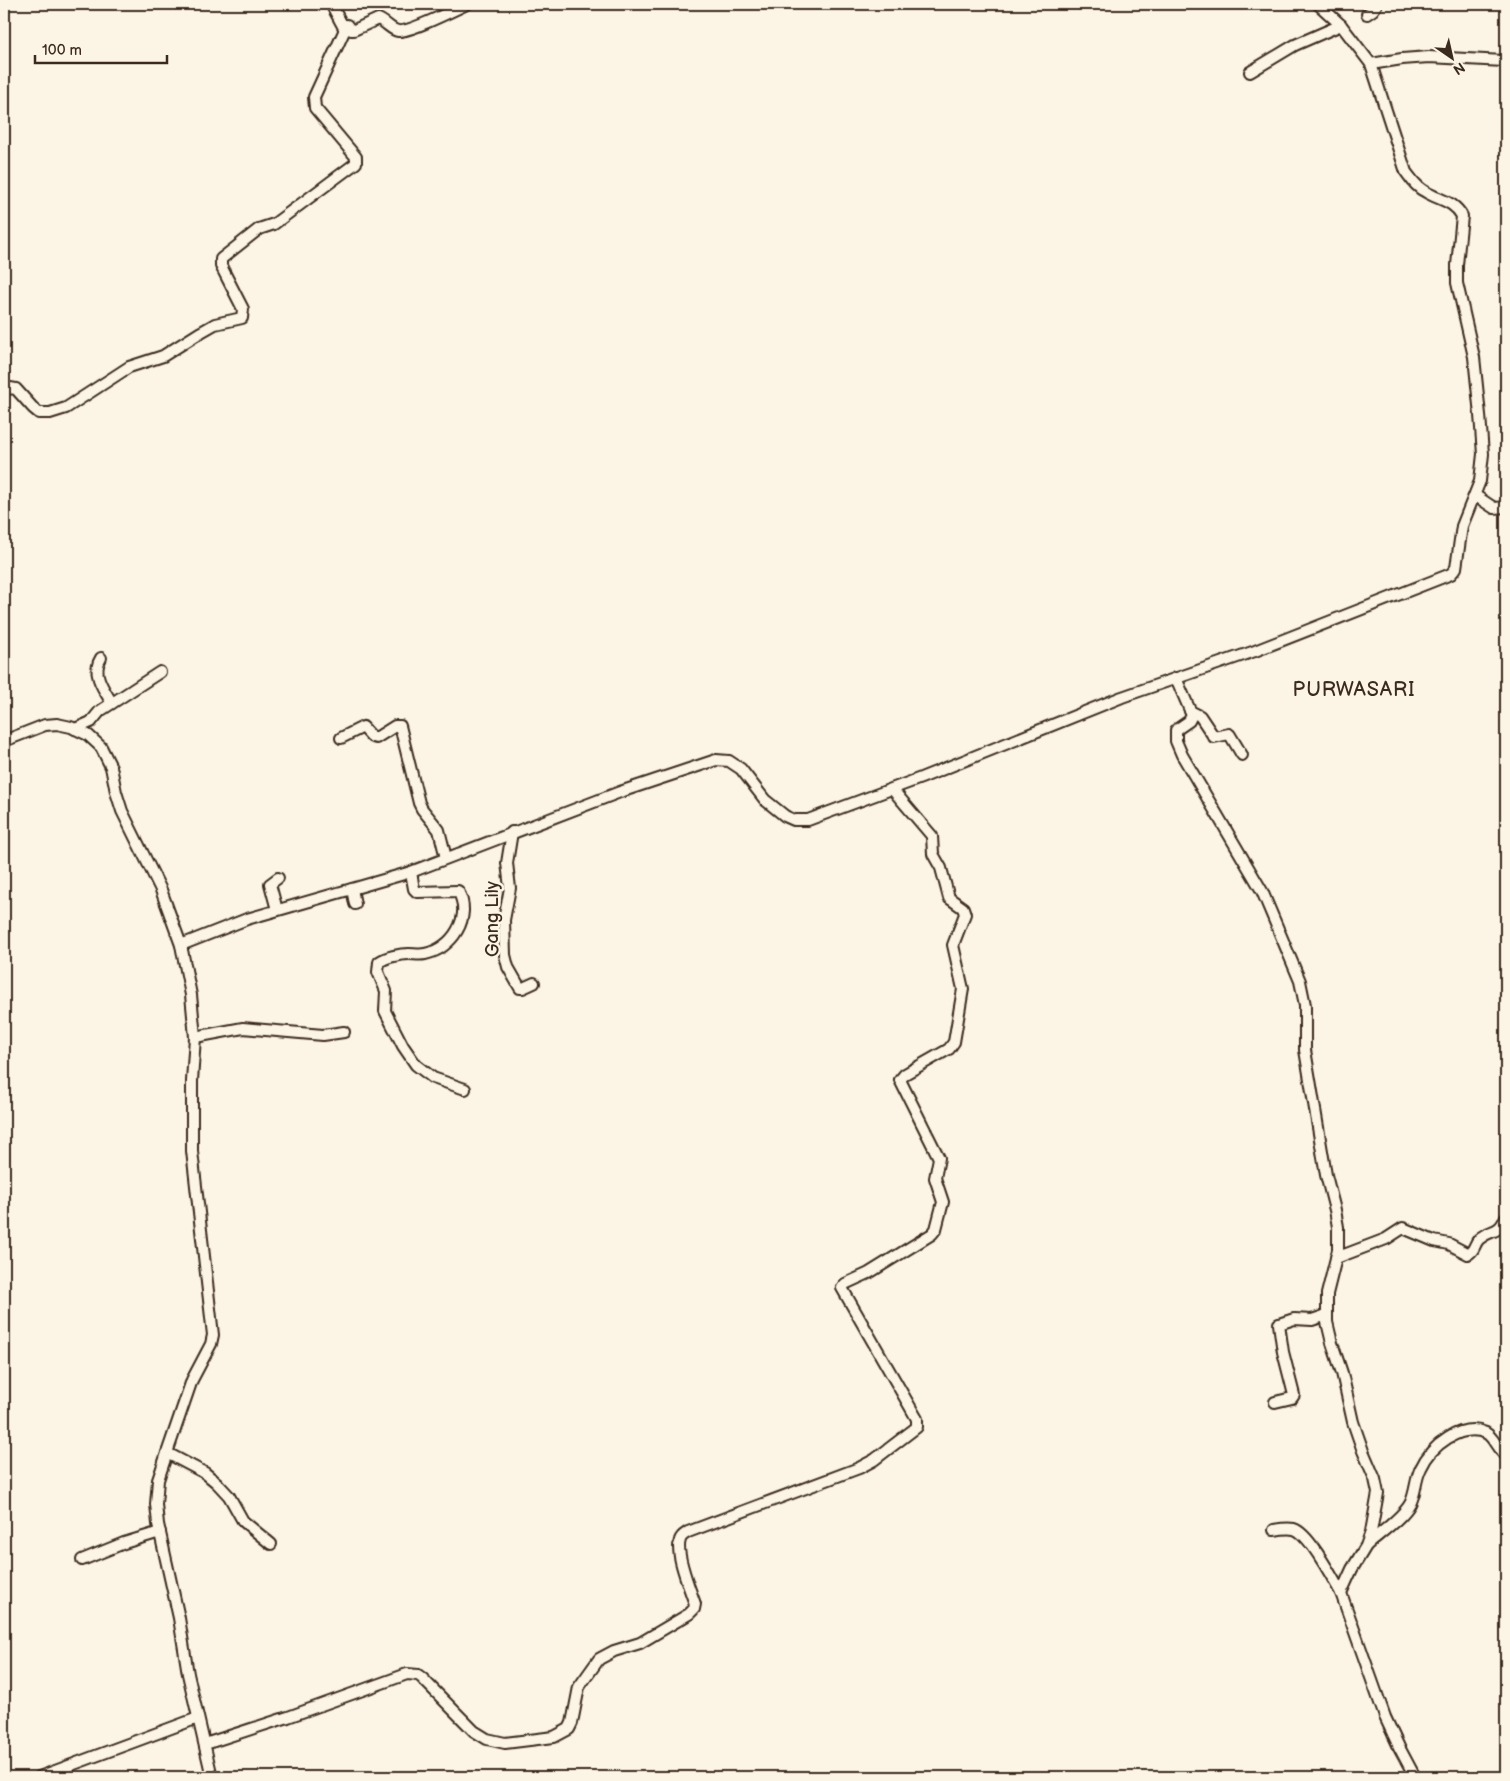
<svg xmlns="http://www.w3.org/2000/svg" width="1510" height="1781" viewBox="0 0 1510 1781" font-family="'Balsamiq Sans',sans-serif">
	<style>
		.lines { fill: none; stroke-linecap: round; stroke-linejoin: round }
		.minor-casing { stroke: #3b2a1e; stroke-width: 14 }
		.minor { stroke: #fcf5e5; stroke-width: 10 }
		.labels { text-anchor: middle; stroke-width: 5; stroke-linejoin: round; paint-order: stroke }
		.street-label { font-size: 18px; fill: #3b2a1e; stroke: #fcf5e5 }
		.quarter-label { font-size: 20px; letter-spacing: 1px; fill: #3b2a1e; stroke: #fcf5e5 }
	</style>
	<rect width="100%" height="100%" fill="#fcf5e5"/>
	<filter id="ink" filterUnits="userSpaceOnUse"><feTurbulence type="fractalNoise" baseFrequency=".02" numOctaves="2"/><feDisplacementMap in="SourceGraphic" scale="10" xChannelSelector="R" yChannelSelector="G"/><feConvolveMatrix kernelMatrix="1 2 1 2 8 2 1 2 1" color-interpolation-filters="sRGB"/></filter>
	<g filter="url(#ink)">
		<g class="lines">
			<g class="minor-casing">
				<g id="minor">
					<path d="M 331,4 L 345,30"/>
					<path d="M 1367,14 L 1373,10 L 1377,4"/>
					<path d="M 1371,64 L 1402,59 L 1429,57 L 1504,61"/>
					<path d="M 1250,72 L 1295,45 L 1341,25"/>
					<path d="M 4,391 L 10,388 L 16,389 L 33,408 L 39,413 L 50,413 L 66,408 L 129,367 L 163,356 L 201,332 L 215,324 L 242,318 L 243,309 L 221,266 L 221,259 L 259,229 L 274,224 L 356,163 L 356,157 L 315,108 L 314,97 L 347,25 L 351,30 L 354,30 L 378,19 C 386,22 391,30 398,31 C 408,33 456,9 467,4"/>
					<path d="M 1476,496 L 1494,508 L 1506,507"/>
					<path d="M 101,658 C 91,673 104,690 112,703"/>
					<path d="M 1176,678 L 1192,715 L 1189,721 L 1176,730 L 1176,741 L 1182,755 L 1262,891 L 1300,981 L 1305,1005 L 1305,1050 L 1326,1175 L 1335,1210 L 1338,1227 L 1338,1250 L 1327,1294 L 1327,1322 L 1332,1343 L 1342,1373 L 1353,1422 L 1363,1451 L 1375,1479 L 1378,1493 L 1371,1532 L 1366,1546 L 1352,1569 L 1341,1593 L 1385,1717 L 1399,1747 L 1415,1777"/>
					<path d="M 1190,711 L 1200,716 L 1214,737 L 1229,734 L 1230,735 L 1242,755"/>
					<path d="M 75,729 L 91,722 L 100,711 L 160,672"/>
					<path d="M 341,738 L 363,727 L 372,737 L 376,738 L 395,726 L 400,726 L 419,803 L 422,809 L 439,830 L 446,858"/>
					<path d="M 4,741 L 45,725 L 57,724 L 71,727 L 88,735 L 101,747 L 111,767 L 116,792 L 122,811 L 161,890 L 181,945 L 191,995 L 195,1037 L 192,1081 L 192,1151 L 213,1335 L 211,1344 L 192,1380 L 167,1453 L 158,1480 L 156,1504 L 158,1524 L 179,1618 L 188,1674 L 212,1777"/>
					<path d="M 512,832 L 507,863 L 510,888 L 504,920 L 505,955 L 508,967 L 520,988 L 523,988 L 534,983"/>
					<path d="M 411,872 L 414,889 L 417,892 L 458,891 C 473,917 452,949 425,954 C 420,955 414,954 409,954 C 400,954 386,957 379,962 L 378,972 L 386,991 L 385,1011 L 403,1046 L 416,1065 L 433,1078 L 465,1089"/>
					<path d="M 352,889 L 355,904"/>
					<path d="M 277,910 L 270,884 L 278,878"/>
					<path d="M 181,945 L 247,919 L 411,872 L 620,792 L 716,760 L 729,761 L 741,769 L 765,800 L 785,816 L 794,820 L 808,820 L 921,778 L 1122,697 L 1255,651 L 1451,574 L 1456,568 L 1462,526 L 1480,481 L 1483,454 L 1480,415 L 1474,357 L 1457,283 L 1457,265 L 1462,216 C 1454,201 1439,200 1426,192 C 1417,188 1412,180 1406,172 L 1371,64 L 1341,25 L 1318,4"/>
					<path d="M 195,1037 L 243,1028 L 323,1035 L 344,1032"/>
					<path d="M 1336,1258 L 1386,1239 L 1403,1228 L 1434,1241 L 1449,1244 L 1468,1254 C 1475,1251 1474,1244 1479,1239 C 1491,1228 1498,1236 1506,1217"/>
					<path d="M 1275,1402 L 1292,1398 L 1294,1395 L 1283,1352 L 1279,1324 L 1294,1319 L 1312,1320 L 1327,1315"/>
					<path d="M 167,1453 L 205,1473 L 217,1483 L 229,1496 L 243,1521 L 271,1544"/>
					<path d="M 1274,1530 C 1280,1529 1288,1528 1294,1529 C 1309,1533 1333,1579 1341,1593"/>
					<path d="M 1368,1544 C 1380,1533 1402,1518 1410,1504 C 1416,1493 1415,1479 1421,1468 C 1431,1446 1461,1422 1486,1433 C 1495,1438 1497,1451 1506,1455"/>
					<path d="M 82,1560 L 124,1543 L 160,1532"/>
					<path d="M 205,1744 L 288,1717 L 407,1674 L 418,1675 L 422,1678 L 474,1731 L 487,1739 L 505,1743 L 554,1737 L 569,1729 L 572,1723 L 579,1687 L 599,1659 L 614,1651 L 640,1643 L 689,1614 L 694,1609 L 695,1604 C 690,1589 675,1554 680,1540 C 681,1536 685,1534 688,1532 L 859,1468 L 874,1460 L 917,1427 L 917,1419 L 842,1288 L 845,1284 L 869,1273 L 932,1234 L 936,1229 L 943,1202 L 935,1178 L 939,1158 L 900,1080 L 905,1074 L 949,1049 L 954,1042 L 963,989 L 953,945 L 965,914 L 963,908 L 949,898 L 941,868 L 933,854 L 932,836 L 892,789"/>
					<path d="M 39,1777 L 198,1718"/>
				</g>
			</g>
			<use href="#minor" class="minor"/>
		</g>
	</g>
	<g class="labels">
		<g class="street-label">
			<text transform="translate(492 919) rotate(-90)" y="6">Gang Lily</text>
		</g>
		<g class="quarter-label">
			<text x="1354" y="696">PURWASARI</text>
		</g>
	</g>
	<rect width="1510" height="1781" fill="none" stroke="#fcf5e5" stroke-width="20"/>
	<rect x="10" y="10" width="1490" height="1761" fill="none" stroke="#3b2a1e" stroke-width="2" filter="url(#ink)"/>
	<g transform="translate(1452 58) rotate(146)" stroke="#fcf5e5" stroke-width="4" paint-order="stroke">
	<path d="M0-4L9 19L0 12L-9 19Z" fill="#3b2a1e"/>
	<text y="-8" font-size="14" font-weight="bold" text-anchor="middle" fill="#3b2a1e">N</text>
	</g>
	<path d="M35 55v8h132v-8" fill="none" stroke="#3b2a1e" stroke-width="2.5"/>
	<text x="42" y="55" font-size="15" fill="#3b2a1e" stroke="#fcf5e5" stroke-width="4" paint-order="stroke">100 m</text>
</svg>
